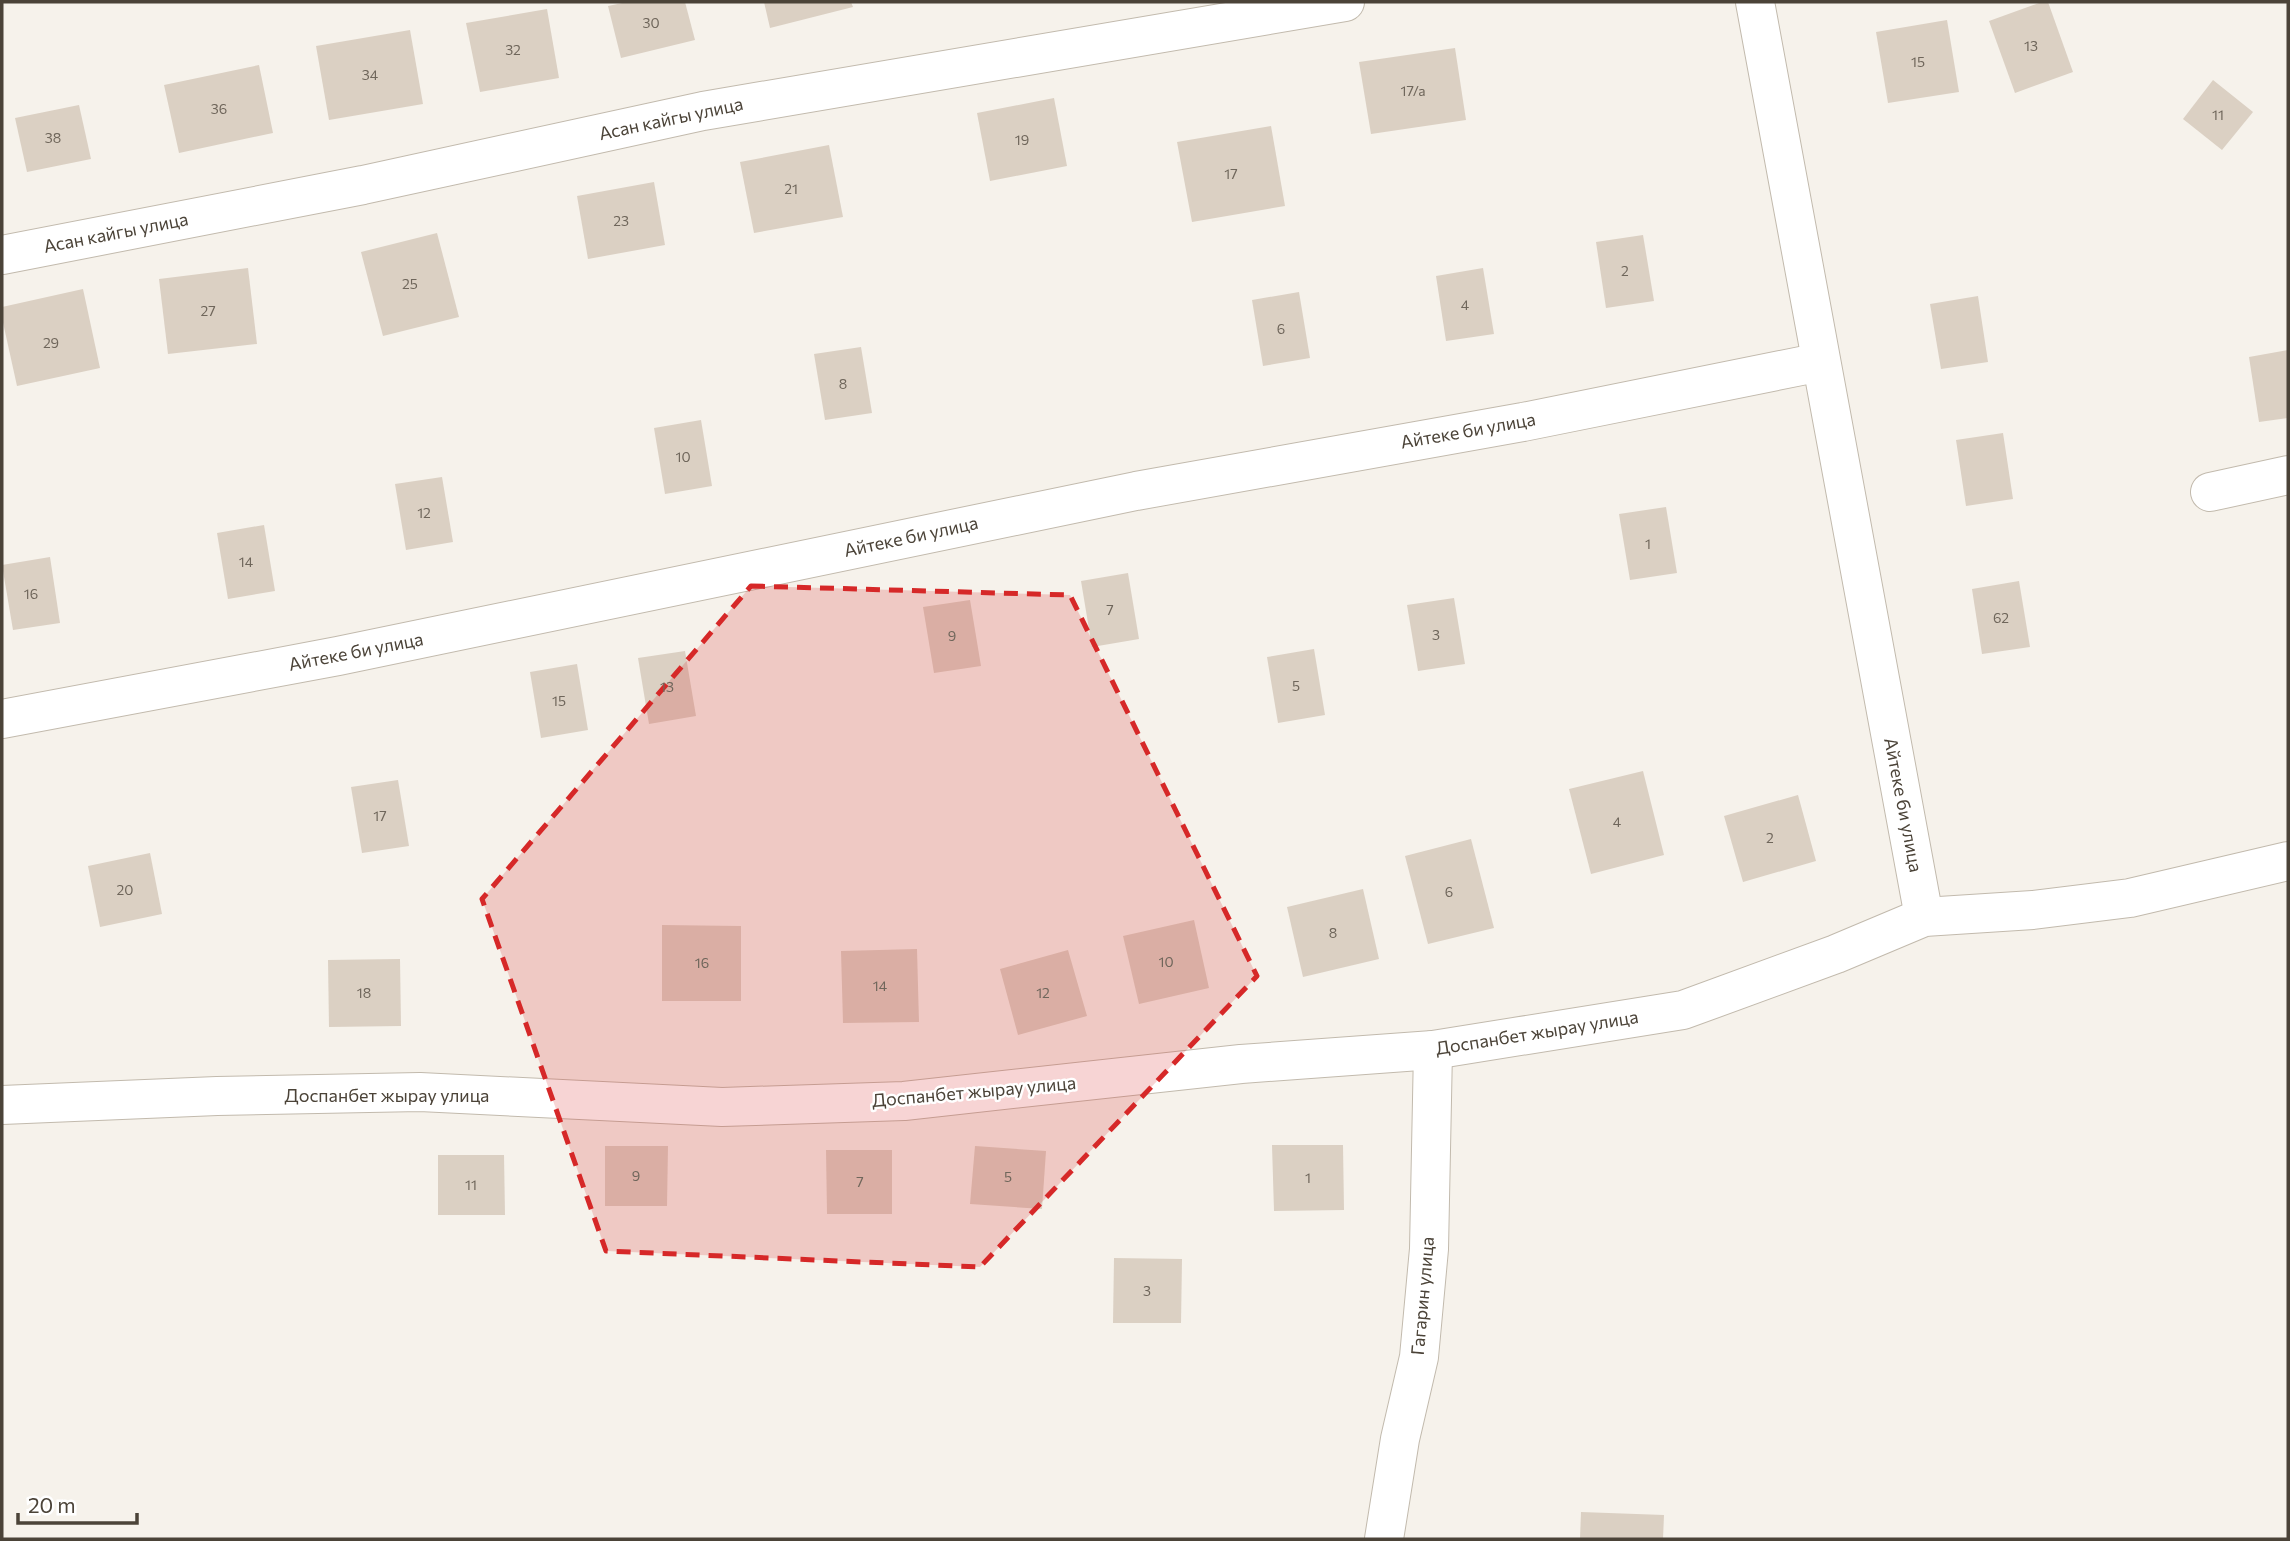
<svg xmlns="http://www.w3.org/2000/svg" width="2290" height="1541" viewBox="0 0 2290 1541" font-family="Commissioner,sans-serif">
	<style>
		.building { fill: #dbd0c3 }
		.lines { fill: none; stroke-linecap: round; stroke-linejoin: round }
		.minor-casing { stroke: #c2baad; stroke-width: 40 }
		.minor { stroke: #fff; stroke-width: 38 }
		.marked { fill: #d62828; fill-opacity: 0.2; stroke: #d62828; stroke-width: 5; stroke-dasharray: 14 9; stroke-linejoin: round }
		.labels { text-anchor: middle; stroke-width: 5; stroke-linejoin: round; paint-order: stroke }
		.number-label { font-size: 14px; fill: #6f665b }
		.street-label { font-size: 18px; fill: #4b4338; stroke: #fff }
	</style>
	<rect width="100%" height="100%" fill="#f6f2eb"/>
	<g class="building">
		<path d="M 627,2 L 685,2 L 695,40 L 621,58 L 608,6 Z"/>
		<path d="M 764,2 L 851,2 L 853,7 L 770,28 Z"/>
		<path d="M 2042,2 L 2048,2 L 2073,72 L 2015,93 L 1989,21 Z"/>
		<path d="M 547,9 L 559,78 L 480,92 L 466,23 Z"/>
		<path d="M 1947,20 L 1959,92 L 1888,103 L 1876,32 Z"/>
		<path d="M 410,30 L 423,104 L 329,120 L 316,46 Z"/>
		<path d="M 1455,48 L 1466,120 L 1371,134 L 1359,62 Z"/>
		<path d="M 259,65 L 273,133 L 179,153 L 164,85 Z"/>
		<path d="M 2213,80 L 2253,112 L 2222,150 L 2183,119 Z"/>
		<path d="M 1054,98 L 1067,166 L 990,181 L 977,113 Z"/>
		<path d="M 79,105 L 91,159 L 27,172 L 15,118 Z"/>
		<path d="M 1271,126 L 1285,206 L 1192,222 L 1177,142 Z"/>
		<path d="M 829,145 L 843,217 L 754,233 L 740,162 Z"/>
		<path d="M 654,182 L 665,245 L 588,259 L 577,196 Z"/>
		<path d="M 437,233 L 459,317 L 383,336 L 361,252 Z"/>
		<path d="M 1643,235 L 1654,301 L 1606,308 L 1596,242 Z"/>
		<path d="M 248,268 L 257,344 L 168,354 L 159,279 Z"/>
		<path d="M 1483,268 L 1494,334 L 1446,341 L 1436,276 Z"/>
		<path d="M 83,289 L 100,368 L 17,386 L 2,318 L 2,307 Z"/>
		<path d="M 1299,292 L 1310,358 L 1263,366 L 1252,300 Z"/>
		<path d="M 1978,296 L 1988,362 L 1941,369 L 1930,304 Z"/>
		<path d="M 861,347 L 872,413 L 825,420 L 814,354 Z"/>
		<path d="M 2288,350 L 2288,418 L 2259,422 L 2249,357 Z"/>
		<path d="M 701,420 L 712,486 L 665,494 L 654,428 Z"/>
		<path d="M 2003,433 L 2013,499 L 1966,506 L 1956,440 Z"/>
		<path d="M 442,477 L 453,542 L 406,550 L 395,484 Z"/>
		<path d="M 1666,507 L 1677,573 L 1630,580 L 1619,514 Z"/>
		<path d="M 264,525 L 275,591 L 228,599 L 217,533 Z"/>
		<path d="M 50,557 L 60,623 L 13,630 L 2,565 Z"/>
		<path d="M 1128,573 L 1139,639 L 1092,647 L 1081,581 Z"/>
		<path d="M 2019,581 L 2030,647 L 1982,654 L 1972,589 Z"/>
		<path d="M 1454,598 L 1465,664 L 1418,671 L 1407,605 Z"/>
		<path d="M 970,600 L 981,666 L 934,673 L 923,607 Z"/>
		<path d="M 1314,649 L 1325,715 L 1278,723 L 1267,657 Z"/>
		<path d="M 685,651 L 696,716 L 649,724 L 638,658 Z"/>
		<path d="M 577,664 L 588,730 L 541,738 L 530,672 Z"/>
		<path d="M 1643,771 L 1664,855 L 1591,874 L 1569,789 Z"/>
		<path d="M 398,780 L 409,846 L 362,853 L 351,787 Z"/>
		<path d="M 1798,795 L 1816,861 L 1743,882 L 1724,816 Z"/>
		<path d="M 1471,839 L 1494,928 L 1428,944 L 1405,856 Z"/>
		<path d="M 150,853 L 162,914 L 100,927 L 88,866 Z"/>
		<path d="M 1363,889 L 1379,959 L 1303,977 L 1287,907 Z"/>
		<path d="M 1194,920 L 1209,988 L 1139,1004 L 1123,936 Z"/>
		<path d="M 662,925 L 741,926 L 741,1001 L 662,1001 Z"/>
		<path d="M 917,949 L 919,1022 L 843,1023 L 841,951 Z"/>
		<path d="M 1068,950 L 1087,1016 L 1018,1035 L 1000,969 Z"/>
		<path d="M 400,959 L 401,1026 L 329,1027 L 328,960 Z"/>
		<path d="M 1272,1145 L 1343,1145 L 1344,1210 L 1274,1211 Z"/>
		<path d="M 605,1146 L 668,1146 L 667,1206 L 605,1206 Z"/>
		<path d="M 975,1146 L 1046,1151 L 1042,1209 L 970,1204 Z"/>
		<path d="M 826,1150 L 892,1150 L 892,1214 L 827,1214 Z"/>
		<path d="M 438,1155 L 504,1155 L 505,1215 L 438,1215 Z"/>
		<path d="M 1114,1258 L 1182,1259 L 1181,1323 L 1113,1323 Z"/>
		<path d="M 1581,1512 L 1664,1515 L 1663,1539 L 1580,1539 Z"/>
	</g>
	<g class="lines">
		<g class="minor-casing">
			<g id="minor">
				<path d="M 1755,2 L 1924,917"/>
				<path d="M 2,255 L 363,185 L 703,111 L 1345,2"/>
				<path d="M 2210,492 L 2288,475"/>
				<path d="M 2,719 L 338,656 L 1136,491 L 1523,422 L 1821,362"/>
				<path d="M 2,1105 L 217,1096 L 420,1092 L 722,1107 L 904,1101 L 1241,1064 L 1433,1050 L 1683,1010 L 1836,954 L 1924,917 L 2033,910 L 2130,898 L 2288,861"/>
				<path d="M 1384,1539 L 1400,1439 L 1419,1357 L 1429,1249 L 1433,1050"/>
			</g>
		</g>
		<use href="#minor" class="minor"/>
	</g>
	<path class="marked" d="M 751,586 L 1070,595 L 1257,976 L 980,1267 L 606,1251 L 482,899 Z"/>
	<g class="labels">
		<g class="number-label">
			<text x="651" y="28">30</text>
			<text x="2031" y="51">13</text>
			<text x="513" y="55">32</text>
			<text x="1918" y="67">15</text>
			<text x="370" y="80">34</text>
			<text x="1413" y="96">17/а</text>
			<text x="219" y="114">36</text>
			<text x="2218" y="120">11</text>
			<text x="53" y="143">38</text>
			<text x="1022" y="145">19</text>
			<text x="1231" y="179">17</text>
			<text x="791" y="194">21</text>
			<text x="621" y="226">23</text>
			<text x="1625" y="276">2</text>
			<text x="410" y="289">25</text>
			<text x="1465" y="310">4</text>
			<text x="208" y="316">27</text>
			<text x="1281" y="334">6</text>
			<text x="51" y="348">29</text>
			<text x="843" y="389">8</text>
			<text x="683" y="462">10</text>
			<text x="424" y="518">12</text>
			<text x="1648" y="549">1</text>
			<text x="246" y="567">14</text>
			<text x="31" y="599">16</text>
			<text x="1110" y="615">7</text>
			<text x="2001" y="623">62</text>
			<text x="1436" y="640">3</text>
			<text x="952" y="641">9</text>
			<text x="1296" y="691">5</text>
			<text x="667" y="692">13</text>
			<text x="559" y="706">15</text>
			<text x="380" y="821">17</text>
			<text x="1617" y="827">4</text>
			<text x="1770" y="843">2</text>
			<text x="125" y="895">20</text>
			<text x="1449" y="897">6</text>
			<text x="1333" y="938">8</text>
			<text x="1166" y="967">10</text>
			<text x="702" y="968">16</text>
			<text x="880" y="991">14</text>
			<text x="364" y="998">18</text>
			<text x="1043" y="998">12</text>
			<text x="636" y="1181">9</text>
			<text x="1008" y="1182">5</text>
			<text x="1308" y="1183">1</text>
			<text x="860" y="1187">7</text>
			<text x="471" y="1190">11</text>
			<text x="1147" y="1296">3</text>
		</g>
		<g class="street-label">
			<text transform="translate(671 119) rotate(-12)" y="6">Асан кайгы улица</text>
			<text transform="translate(116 233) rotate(-11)" y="6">Асан кайгы улица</text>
			<text transform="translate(1468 431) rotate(-10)" y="6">Айтеке би улица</text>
			<text transform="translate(911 537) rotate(-12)" y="6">Айтеке би улица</text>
			<text transform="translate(356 652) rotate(-11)" y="6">Айтеке би улица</text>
			<text transform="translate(1903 805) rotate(79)" y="6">Айтеке би улица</text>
			<text transform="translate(1537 1033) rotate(-9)" y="6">Доспанбет жырау улица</text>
			<text transform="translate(974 1092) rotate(-5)" y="6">Доспанбет жырау улица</text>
			<text x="387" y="1102">Доспанбет жырау улица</text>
			<text transform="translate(1423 1296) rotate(-85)" y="6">Гагарин улица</text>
		</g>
	</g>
	<rect width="2290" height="1541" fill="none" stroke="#4b4338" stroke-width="7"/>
	<path d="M18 1513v10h119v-10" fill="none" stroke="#4b4338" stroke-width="3.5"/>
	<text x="28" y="1513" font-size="21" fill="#4b4338" stroke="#ffffff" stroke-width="5" paint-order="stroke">20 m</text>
</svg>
